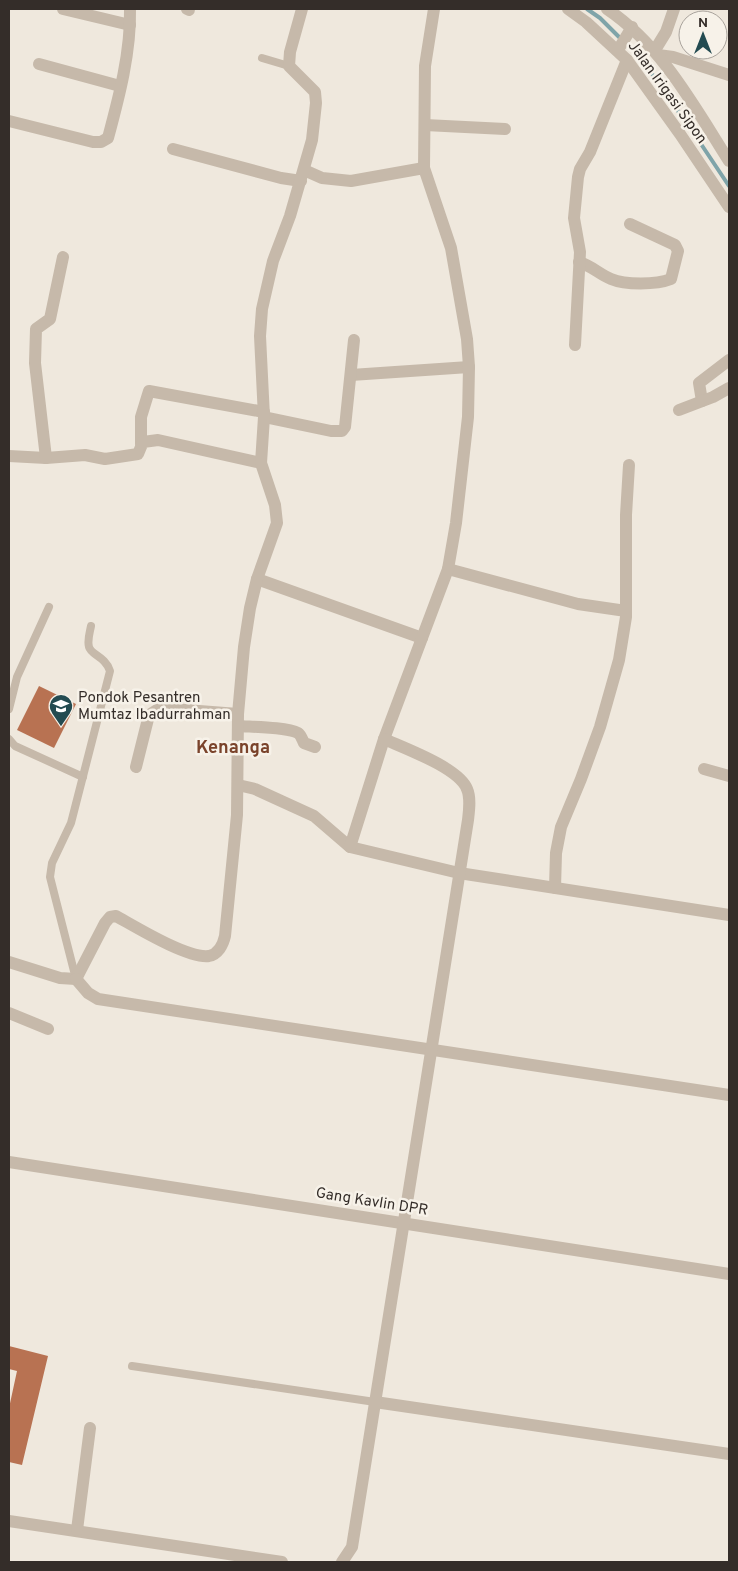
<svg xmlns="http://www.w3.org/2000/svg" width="738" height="1571" viewBox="0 0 738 1571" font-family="Overpass,sans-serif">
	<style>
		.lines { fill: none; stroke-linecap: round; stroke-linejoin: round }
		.stream { stroke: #7fa4a9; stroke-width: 4 }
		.building { fill: #b87252 }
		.service { stroke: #c6b9aa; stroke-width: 8 }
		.minor { stroke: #c6b9aa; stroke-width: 12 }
		.tertiary { stroke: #c6b9aa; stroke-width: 12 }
		.labels { text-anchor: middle; stroke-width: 5; stroke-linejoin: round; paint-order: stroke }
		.street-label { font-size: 15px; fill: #342d29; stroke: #f7f2e9 }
		.poi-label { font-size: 15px; fill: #342d29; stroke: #f7f2e9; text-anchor: start }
		.quarter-label { font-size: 18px; font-weight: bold; fill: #7a432b; stroke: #f7f2e9 }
	</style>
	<rect width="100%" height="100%" fill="#efe8dd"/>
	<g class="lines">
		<g class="stream">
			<path d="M 587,9 L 600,18 L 621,39"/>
			<path d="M 626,43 L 640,57 L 695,135 L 729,186"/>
		</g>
	</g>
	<g class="building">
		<path d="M 39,686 L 76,704 L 54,748 L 17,730 Z"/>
		<path d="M 9,1346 L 48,1356 L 22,1465 L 9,1462 L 9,1408 L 17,1371 L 9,1369 Z"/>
	</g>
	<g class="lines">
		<g class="service">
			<path d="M 262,58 L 289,66"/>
			<path d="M 9,709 L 17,677 L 49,607"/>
			<path d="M 9,739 L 15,746 L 83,777"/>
			<path d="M 76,979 L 50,877 L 52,863 L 71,823 L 110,671 C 105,656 91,655 89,647 C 87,640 90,632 91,626"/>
			<path d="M 132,1366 L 375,1402"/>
		</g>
		<g class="minor">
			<path d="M 63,9 L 130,25"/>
			<path d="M 187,9 L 189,10"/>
			<path d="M 655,50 L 666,32 L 674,9"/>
			<path d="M 658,55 L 673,57 L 729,75"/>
			<path d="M 39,64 L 120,86"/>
			<path d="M 9,121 L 93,142 L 101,142 L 108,138 C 119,97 131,52 130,9"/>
			<path d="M 425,125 L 505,129"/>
			<path d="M 173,149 L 281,178 L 301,181"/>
			<path d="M 304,170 L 322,178 L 351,181 L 424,168"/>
			<path d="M 579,262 C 592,266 599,274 611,279 C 625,285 656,285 671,279 L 678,251 L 675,245 L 630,224"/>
			<path d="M 575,345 L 580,252 L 574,218 L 578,177 L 580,169 L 590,152 L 627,60"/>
			<path d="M 351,375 L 469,367"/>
			<path d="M 702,401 L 699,383 L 729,360"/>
			<path d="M 679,410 L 713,397 L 729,388"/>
			<path d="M 264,417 L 331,431 L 342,431 L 345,427 L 354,340"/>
			<path d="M 141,444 L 141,417 L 149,391 L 264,412"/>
			<path d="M 9,456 L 46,458 L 85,455 L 105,459 L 138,454 L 143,442 L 158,440 L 261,463"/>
			<path d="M 46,458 L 35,363 L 36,329 L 50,319 L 63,257"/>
			<path d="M 448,569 L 578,604 L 626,611"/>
			<path d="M 257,579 L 422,638"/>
			<path d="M 238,726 C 252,727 287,727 298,733 C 301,735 302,739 304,743 L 315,747"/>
			<path d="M 136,767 L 149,715 L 160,708 L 238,714"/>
			<path d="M 704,769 L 729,776"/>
			<path d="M 238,785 L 255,789 L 314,816 L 350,847 L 459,873 L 729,915"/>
			<path d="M 350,847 L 384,739 L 448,569 L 456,523 L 468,417 L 469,367 L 467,339 L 451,248 L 424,168 L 425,66 L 434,9"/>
			<path d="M 555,888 L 556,853 L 561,827 L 581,779 L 600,727 L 619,660 L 626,617 L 626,515 L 629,465"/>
			<path d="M 9,962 L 60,978 L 76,979"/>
			<path d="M 76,979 L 105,923 L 110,917 L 116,916 C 136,927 188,959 209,956 C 218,954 223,945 225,936 L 237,815 L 238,714 L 244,647 L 250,608 L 257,579 L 277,523 L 275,505 L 261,463 L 264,417 L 260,336 L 262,309 L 273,261 L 290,216 L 312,140 L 316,103 L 315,92 L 289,66 L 290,52 L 302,9"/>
			<path d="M 76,979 L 88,993 L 98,999 L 729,1095"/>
			<path d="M 9,1013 L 48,1029"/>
			<path d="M 9,1162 L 729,1274"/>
			<path d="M 375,1402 L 729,1454"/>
			<path d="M 9,1521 L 282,1562"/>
			<path d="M 77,1530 L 90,1428"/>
			<path d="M 342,1562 L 352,1547 L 468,820 C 469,811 471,798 467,789 C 459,768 404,748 384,739"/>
		</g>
		<g class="tertiary">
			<path d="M 568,9 L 586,22 L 627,60 L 680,134 L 729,207"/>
			<path d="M 607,9 C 662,46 694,106 729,161"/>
			<path d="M 618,50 L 632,27"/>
		</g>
	</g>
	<defs>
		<g id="school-pin" transform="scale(1.25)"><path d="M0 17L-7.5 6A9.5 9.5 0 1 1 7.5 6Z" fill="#234b51" stroke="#f7f2e9"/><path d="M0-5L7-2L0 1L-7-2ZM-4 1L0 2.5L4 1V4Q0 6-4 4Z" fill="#fff"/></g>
	</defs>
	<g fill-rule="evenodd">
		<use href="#school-pin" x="61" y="706"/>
	</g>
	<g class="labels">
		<g class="street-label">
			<text transform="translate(668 92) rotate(54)" y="5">Jalan Irigasi Sipon</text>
			<text transform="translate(372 1201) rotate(9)" y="5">Gang Kavlin DPR</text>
		</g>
		<g class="poi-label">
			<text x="78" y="702">Pondok Pesantren<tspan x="78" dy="17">Mumtaz Ibadurrahman</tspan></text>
		</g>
		<g class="quarter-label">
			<text x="233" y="753">Kenanga</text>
		</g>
	</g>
	<rect width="738" height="1571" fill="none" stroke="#342d29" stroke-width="20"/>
	<g transform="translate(703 35)"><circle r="24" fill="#f7f2e9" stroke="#a9a39c"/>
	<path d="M0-4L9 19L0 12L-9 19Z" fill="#234b51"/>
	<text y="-8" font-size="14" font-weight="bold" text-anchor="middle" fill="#342d29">N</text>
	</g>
</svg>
